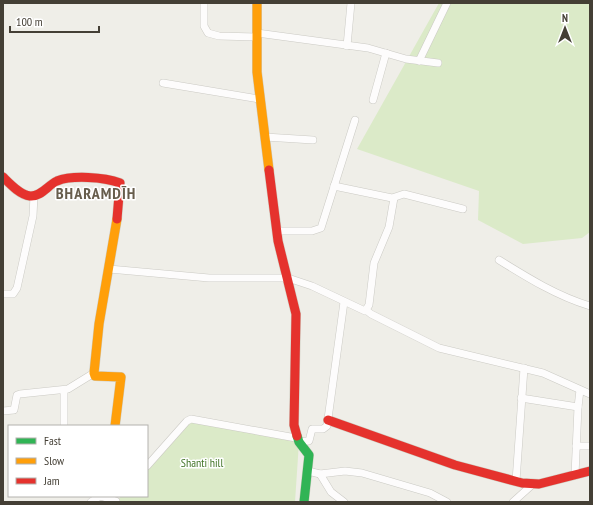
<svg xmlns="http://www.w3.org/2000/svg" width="593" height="505" viewBox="0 0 593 505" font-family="'PT Sans Narrow',sans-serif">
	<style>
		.green { fill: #dbeac8 }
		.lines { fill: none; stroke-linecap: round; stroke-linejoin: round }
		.street-casing { stroke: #cbcac4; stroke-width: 8 }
		.fast-casing { stroke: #cecbbf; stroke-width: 10 }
		.slow-casing { stroke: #cecbbf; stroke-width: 10 }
		.jam-casing { stroke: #cecbbf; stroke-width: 10 }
		.street { stroke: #fdfcfc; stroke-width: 7 }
		.fast { stroke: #30b455; stroke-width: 9 }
		.slow { stroke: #ff9f0a; stroke-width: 9 }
		.jam { stroke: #e5322d; stroke-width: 9 }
		.labels { text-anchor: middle; stroke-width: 3; stroke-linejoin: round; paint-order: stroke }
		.park-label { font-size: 12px; fill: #437529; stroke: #fff }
		.district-label { font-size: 16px; font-weight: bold; letter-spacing: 1px; fill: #675d4c; stroke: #fff }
	</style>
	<rect width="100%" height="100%" fill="#efeee8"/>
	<g class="green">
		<path d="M 439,3 L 590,3 L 590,232 L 582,238 L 523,244 L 478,220 L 479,191 L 357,149 Z"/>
		<path d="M 187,421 L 299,442 L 295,502 L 117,502 L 121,496 L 147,496 L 147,466 Z"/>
	</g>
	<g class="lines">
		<g class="street-casing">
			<g id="street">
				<path d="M 204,3 L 204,26 L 208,33 L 219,36 L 257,37"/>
				<path d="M 257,33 L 368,48 L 406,59 L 438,63"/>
				<path d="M 347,46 L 351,3"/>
				<path d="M 419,61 L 447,3"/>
				<path d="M 163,83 L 259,99"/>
				<path d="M 373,100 L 386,53"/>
				<path d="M 265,137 L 313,140"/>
				<path d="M 334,186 L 392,198 L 404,194 L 463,209"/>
				<path d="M 277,231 L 312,231 L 321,228 L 355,120"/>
				<path d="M 499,260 C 528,278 557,296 590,306"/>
				<path d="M 109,269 L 209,278 L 288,278 L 312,286 L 365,311 L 369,305 L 374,263 L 389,227 L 394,198"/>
				<path d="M 3,294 L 13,294 L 17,288 L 33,216 L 34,195"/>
				<path d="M 366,310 L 371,314 L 439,348 L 543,373 L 590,394"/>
				<path d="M 64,390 L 64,426"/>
				<path d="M 521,398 L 578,407"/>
				<path d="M 3,411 L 14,410 L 17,395 L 20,394 L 68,389 L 94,373"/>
				<path d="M 299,442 L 309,441 L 312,429 L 323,429 L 327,426 L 344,302"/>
				<path d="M 576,446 L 590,446"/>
				<path d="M 147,466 L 187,421 L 191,419 L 296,438"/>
				<path d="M 308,471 L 320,474 L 331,492 L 344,502"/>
				<path d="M 320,474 L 345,471 L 362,473 L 430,493 L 447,502"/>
				<path d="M 575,475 L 578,407 L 580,390"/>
				<path d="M 516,481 L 524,368"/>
				<path d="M 100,496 L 116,501"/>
				<path d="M 91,502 L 100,496"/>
				<path d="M 513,502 L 533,484"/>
			</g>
		</g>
		<g class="fast-casing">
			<path id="fast" d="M 297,436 L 299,442 L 309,455 L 304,502"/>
		</g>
		<g class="slow-casing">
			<g id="slow">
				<path d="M 257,3 L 257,72 L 269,170"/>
				<path d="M 115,426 L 121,377 L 95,376 L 94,373 L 99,324 L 117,219"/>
			</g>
		</g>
		<g class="jam-casing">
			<g id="jam">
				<path d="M 269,170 L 278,241 L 296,314 L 294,425 L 297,436"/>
				<path d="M 3,177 C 10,184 20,195 30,196 C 41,197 48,185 57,181 C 72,175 104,177 120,183 L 117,219"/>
				<path d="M 328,420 L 455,465 L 522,483 L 539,484 L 590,471"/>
			</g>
		</g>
		<use href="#street" class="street"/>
		<use href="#fast" class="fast"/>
		<use href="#slow" class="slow"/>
		<use href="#jam" class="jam"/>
	</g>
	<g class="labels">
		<g class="park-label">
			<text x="202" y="467">Shanti hill</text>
		</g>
		<g class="district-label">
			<text x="96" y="199">BHARAMDĪH</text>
		</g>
	</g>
	<rect width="593" height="505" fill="none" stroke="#443f35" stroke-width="8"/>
	<rect x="8" y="425" width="140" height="72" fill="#ffffff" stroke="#b4b2ae"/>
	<rect x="16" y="438" width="20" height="6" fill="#30b455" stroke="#b4b2ae"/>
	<text x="44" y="445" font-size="12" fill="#443f35">Fast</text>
	<rect x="16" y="458" width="20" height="6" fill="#ff9f0a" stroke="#b4b2ae"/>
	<text x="44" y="465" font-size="12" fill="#443f35">Slow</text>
	<rect x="16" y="478" width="20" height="6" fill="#e5322d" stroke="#b4b2ae"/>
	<text x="44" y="485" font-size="12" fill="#443f35">Jam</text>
	<g transform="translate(565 28)" stroke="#ffffff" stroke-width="3" paint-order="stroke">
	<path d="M0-3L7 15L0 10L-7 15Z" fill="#443f35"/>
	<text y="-6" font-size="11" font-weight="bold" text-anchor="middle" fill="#443f35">N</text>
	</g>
	<path d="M10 26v6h89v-6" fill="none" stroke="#443f35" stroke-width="2"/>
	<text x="16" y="26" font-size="12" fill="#443f35" stroke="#ffffff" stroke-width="3" paint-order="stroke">100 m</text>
</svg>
